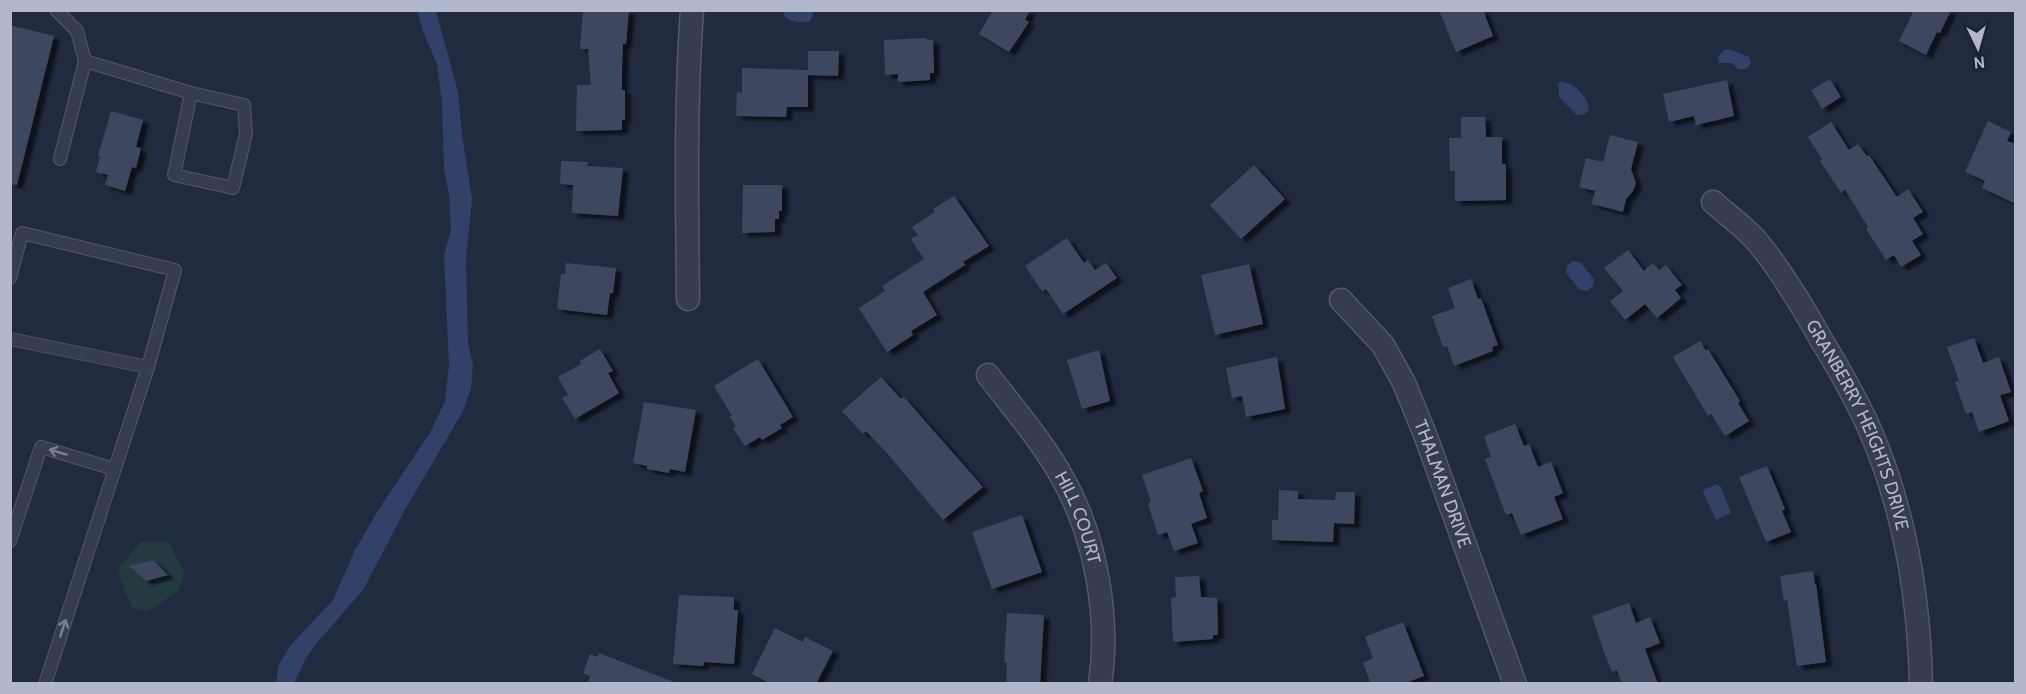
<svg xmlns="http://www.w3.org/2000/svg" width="2026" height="694" viewBox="0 0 2026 694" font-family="Cabin,sans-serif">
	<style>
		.green { fill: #233a41 }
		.water { fill: #314167 }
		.building { fill: #3d4761; filter: url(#shadow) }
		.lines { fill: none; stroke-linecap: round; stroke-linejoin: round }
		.lane-casing { stroke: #51586b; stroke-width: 14 }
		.street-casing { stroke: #51586b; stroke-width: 25 }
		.lane { stroke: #363d50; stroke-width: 12 }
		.street { stroke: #363d50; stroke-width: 22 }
		.oneway { stroke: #7a8194 }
		.labels { text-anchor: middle; stroke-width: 4.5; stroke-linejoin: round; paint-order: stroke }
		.street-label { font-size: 18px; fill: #b2b8cb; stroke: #1b2235 }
	</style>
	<defs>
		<filter id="shadow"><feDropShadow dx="6" dy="4" stdDeviation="1.5" flood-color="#0009"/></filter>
	</defs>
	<rect width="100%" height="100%" fill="#212b40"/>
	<path class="green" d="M 168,541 L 184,573 L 178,591 L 147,612 L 133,608 L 125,593 L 118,569 L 141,542 Z"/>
	<g class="water">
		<path d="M 417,11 L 436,11 L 458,92 L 462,135 L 472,199 L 466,259 L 468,343 L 473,365 L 471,389 L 463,411 L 406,508 L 363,590 L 316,644 L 305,660 L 294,683 L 276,683 L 279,664 L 291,645 L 333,600 L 355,550 L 377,512 L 431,431 L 445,401 L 449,366 L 444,255 L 451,230 L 449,196 L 444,167 L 442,103 L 437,64 L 423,31 Z"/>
		<path d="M 783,11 L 812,11 L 813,15 L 810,21 C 801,24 784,22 783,11 Z"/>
		<path d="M 1729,49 L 1749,57 L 1751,63 L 1747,69 L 1738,69 L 1732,63 L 1719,63 L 1718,57 L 1724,50 Z"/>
		<path d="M 1561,81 C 1564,83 1567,83 1570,84 C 1581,88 1602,116 1577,115 L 1559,97 L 1559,88 L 1557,85 Z"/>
		<path d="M 1573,261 L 1580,262 L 1594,279 L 1593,286 L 1587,291 L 1580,290 L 1566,273 L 1567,266 Z"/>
		<path d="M 1717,484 L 1721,487 L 1731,513 L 1716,520 L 1703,492 L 1705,489 Z"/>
	</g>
	<g class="building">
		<path d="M 583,10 L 629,10 L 626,44 L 623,44 L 622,67 L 622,90 L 625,90 L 625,120 L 622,120 L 622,130 L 576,131 L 577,85 L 591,85 L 588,49 L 580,49 Z"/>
		<path d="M 993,10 L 1030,10 L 1025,20 L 1029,22 L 1009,52 L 979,34 Z"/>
		<path d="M 1439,10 L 1483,10 L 1493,36 L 1456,52 Z"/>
		<path d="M 1914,10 L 1951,10 L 1940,33 L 1937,32 L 1926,55 L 1899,41 Z"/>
		<path d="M 10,25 L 54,36 L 17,185 L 10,184 Z"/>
		<path d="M 927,38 L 927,40 L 933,40 L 934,73 L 930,73 L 930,80 L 898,82 L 898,74 L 885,75 L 884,40 Z"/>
		<path d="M 808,51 L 839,51 L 838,76 L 808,75 L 808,107 L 787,107 L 786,117 L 736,116 L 737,92 L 742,93 L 742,68 L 808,70 Z"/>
		<path d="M 1830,79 L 1841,97 L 1822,109 L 1811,90 Z"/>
		<path d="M 1727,80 L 1734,116 L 1696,125 L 1694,116 L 1669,122 L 1663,94 Z"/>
		<path d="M 111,111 L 143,120 L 136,147 L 141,148 L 136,168 L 132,167 L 125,191 L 105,185 L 108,175 L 96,172 L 100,157 L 98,156 Z"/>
		<path d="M 1461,117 L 1485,117 L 1486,137 L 1502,137 L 1502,164 L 1506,164 L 1506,200 L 1455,201 L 1455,171 L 1450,171 L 1449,138 L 1461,138 Z"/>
		<path d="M 1988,121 L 2011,132 L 2007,141 L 2016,144 L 2016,204 L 1982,188 L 1985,181 L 1965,172 Z"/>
		<path d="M 1831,122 L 1849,150 L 1858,144 L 1867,156 L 1869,155 L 1897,197 L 1908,189 L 1923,212 L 1913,218 L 1923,234 L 1912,241 L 1921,255 L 1901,267 L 1894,255 L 1886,260 L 1866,229 L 1868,227 L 1845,190 L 1841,193 L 1820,161 L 1822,159 L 1808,137 Z"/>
		<path d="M 1610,135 L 1638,142 L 1631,169 L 1636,183 L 1633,191 L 1626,199 L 1623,212 L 1592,204 L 1595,191 L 1579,187 L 1586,158 L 1603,162 Z"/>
		<path d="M 561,161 L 588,162 L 587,166 L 623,168 L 618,216 L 572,213 L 573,185 L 560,184 Z"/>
		<path d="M 1254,165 L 1285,199 L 1241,239 L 1210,205 Z"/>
		<path d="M 743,185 L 782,185 L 782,211 L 779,211 L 779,219 L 775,219 L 775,232 L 742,233 Z"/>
		<path d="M 954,196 L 989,246 L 963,262 L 965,265 L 923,292 L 937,315 L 911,331 L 913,335 L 887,352 L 859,308 L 885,291 L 882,286 L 924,259 L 911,239 L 918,235 L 912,227 L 935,212 L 933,209 Z"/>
		<path d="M 1067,238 L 1084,263 L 1088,260 L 1095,270 L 1106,263 L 1117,278 L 1063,314 L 1046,289 L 1042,291 L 1025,266 Z"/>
		<path d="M 1628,250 L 1644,271 L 1653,263 L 1659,270 L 1666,265 L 1682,285 L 1675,290 L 1681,298 L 1657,318 L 1645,304 L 1625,320 L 1610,301 L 1623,291 L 1604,268 Z"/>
		<path d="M 566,263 L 616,268 L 613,293 L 610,293 L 607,315 L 557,309 L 561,274 L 565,274 Z"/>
		<path d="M 1249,264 L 1263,324 L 1215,335 L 1201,275 Z"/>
		<path d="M 1471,279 L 1478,299 L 1481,298 L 1498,345 L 1492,347 L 1493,351 L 1454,366 L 1447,346 L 1443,347 L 1432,316 L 1455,308 L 1448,288 Z"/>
		<path d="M 1974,338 L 1983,363 L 1999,357 L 2011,392 L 2000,395 L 2009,421 L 1979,432 L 1972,412 L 1966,414 L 1955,382 L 1959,381 L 1947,347 Z"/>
		<path d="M 1700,341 L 1706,351 L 1708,349 L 1740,401 L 1738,403 L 1749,421 L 1725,436 L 1711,414 L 1708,416 L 1673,357 Z"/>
		<path d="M 600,349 L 613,371 L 608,373 L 619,393 L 575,419 L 562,398 L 568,395 L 558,377 L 581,364 L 580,361 Z"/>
		<path d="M 1099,350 L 1110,401 L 1082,409 L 1067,360 Z"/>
		<path d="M 1277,357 L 1285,409 L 1246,417 L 1242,396 L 1232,398 L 1226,368 Z"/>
		<path d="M 758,359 L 793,417 L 780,425 L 782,428 L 762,440 L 760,437 L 745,446 L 733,428 L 736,426 L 729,416 L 732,416 L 714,386 Z"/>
		<path d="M 881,377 L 901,399 L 904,397 L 983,487 L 943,520 L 887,453 L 866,431 L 863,434 L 842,411 Z"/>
		<path d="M 644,402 L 696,410 L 685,472 L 670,469 L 669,473 L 647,469 L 647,466 L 633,463 Z"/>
		<path d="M 1515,424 L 1524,446 L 1529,444 L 1538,467 L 1551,462 L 1563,493 L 1554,497 L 1563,519 L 1521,535 L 1512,513 L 1506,515 L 1485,459 L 1491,457 L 1484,436 Z"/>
		<path d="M 1191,458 L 1203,491 L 1199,493 L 1207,518 L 1191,524 L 1198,543 L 1174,551 L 1167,532 L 1158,535 L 1148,504 L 1151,502 L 1142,475 Z"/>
		<path d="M 1767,466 L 1785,509 L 1782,511 L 1791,532 L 1766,542 L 1739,477 Z"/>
		<path d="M 1279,490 L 1298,491 L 1298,499 L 1335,500 L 1336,492 L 1355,492 L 1354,524 L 1334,523 L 1333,542 L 1272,540 L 1272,520 L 1278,520 Z"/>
		<path d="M 1022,515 L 1042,572 L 992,589 L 972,532 Z"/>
		<path d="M 153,560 L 168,575 L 146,581 L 129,566 Z"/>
		<path d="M 1813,571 L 1815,584 L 1816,584 L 1826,662 L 1797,666 L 1787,600 L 1784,601 L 1780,576 Z"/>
		<path d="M 1199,576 L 1201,597 L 1217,598 L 1218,635 L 1213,635 L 1213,639 L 1173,642 L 1171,598 L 1176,597 L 1175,577 Z"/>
		<path d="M 679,595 L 734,597 L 734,610 L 738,610 L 734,664 L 704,662 L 703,666 L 673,664 Z"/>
		<path d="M 1629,603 L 1636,623 L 1650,617 L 1660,643 L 1645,649 L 1658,684 L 1622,684 L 1617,670 L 1612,672 L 1603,649 L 1592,616 Z"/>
		<path d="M 1007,613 L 1044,615 L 1040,684 L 1006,684 L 1007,663 L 1004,662 Z"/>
		<path d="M 1403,622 L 1424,676 L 1403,684 L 1371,684 L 1363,663 L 1373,658 L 1365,637 Z"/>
		<path d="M 775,628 L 803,642 L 805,637 L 833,651 L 816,684 L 771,684 L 752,674 Z"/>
		<path d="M 599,653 L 674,682 L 674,684 L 587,684 L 590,676 L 583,673 L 590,654 L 597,657 Z"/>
	</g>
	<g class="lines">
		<g class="lane-casing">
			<g id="lane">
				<path d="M 56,10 L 77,31 L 85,61 L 60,159"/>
				<path d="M 85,61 L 191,93 L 244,105 L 246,134 L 233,188 L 174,175 L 191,93"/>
				<path d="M 10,278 L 22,233 L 175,270 L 148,367"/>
				<path d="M 10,339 L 148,367 L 45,684"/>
				<path d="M 10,541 L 41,447 L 114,469"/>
			</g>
		</g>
		<g class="street-casing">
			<g id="street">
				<path id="s1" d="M 1713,202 C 1726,214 1742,225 1754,238 C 1778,265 1804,309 1822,341 C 1838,367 1853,394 1866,421 C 1904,504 1919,594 1921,684"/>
				<path d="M 688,299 C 687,203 685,107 692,10"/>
				<path id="s2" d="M 1341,300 L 1383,345 L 1404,383 L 1426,437 L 1515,684"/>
				<path id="s3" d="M 988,375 C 1014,409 1043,442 1063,479 C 1096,537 1110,618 1100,684"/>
			</g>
		</g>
		<use href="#lane" class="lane"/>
		<use href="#street" class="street"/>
	</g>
	<defs><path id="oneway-shaft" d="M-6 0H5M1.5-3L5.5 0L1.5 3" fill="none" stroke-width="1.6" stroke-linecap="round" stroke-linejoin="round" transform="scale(1.5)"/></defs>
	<g class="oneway">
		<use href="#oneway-shaft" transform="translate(58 452) rotate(-163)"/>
		<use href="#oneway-shaft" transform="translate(63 628) rotate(-72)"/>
	</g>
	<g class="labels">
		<g class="street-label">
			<text dy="6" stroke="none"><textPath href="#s1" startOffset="270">GRANBERRY HEIGHTS DRIVE</textPath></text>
			<text dy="6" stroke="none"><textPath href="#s2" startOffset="213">THALMAN DRIVE</textPath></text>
			<text dy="6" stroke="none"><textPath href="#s3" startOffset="170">HILL COURT</textPath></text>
		</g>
	</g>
	<rect width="2026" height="694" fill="none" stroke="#b2b8cb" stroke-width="24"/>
	<g transform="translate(1978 48) rotate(175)" stroke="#1b2235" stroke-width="4.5" paint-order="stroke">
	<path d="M0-4.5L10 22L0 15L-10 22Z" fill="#b2b8cb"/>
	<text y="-9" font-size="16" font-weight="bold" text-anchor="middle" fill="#b2b8cb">N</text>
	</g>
</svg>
